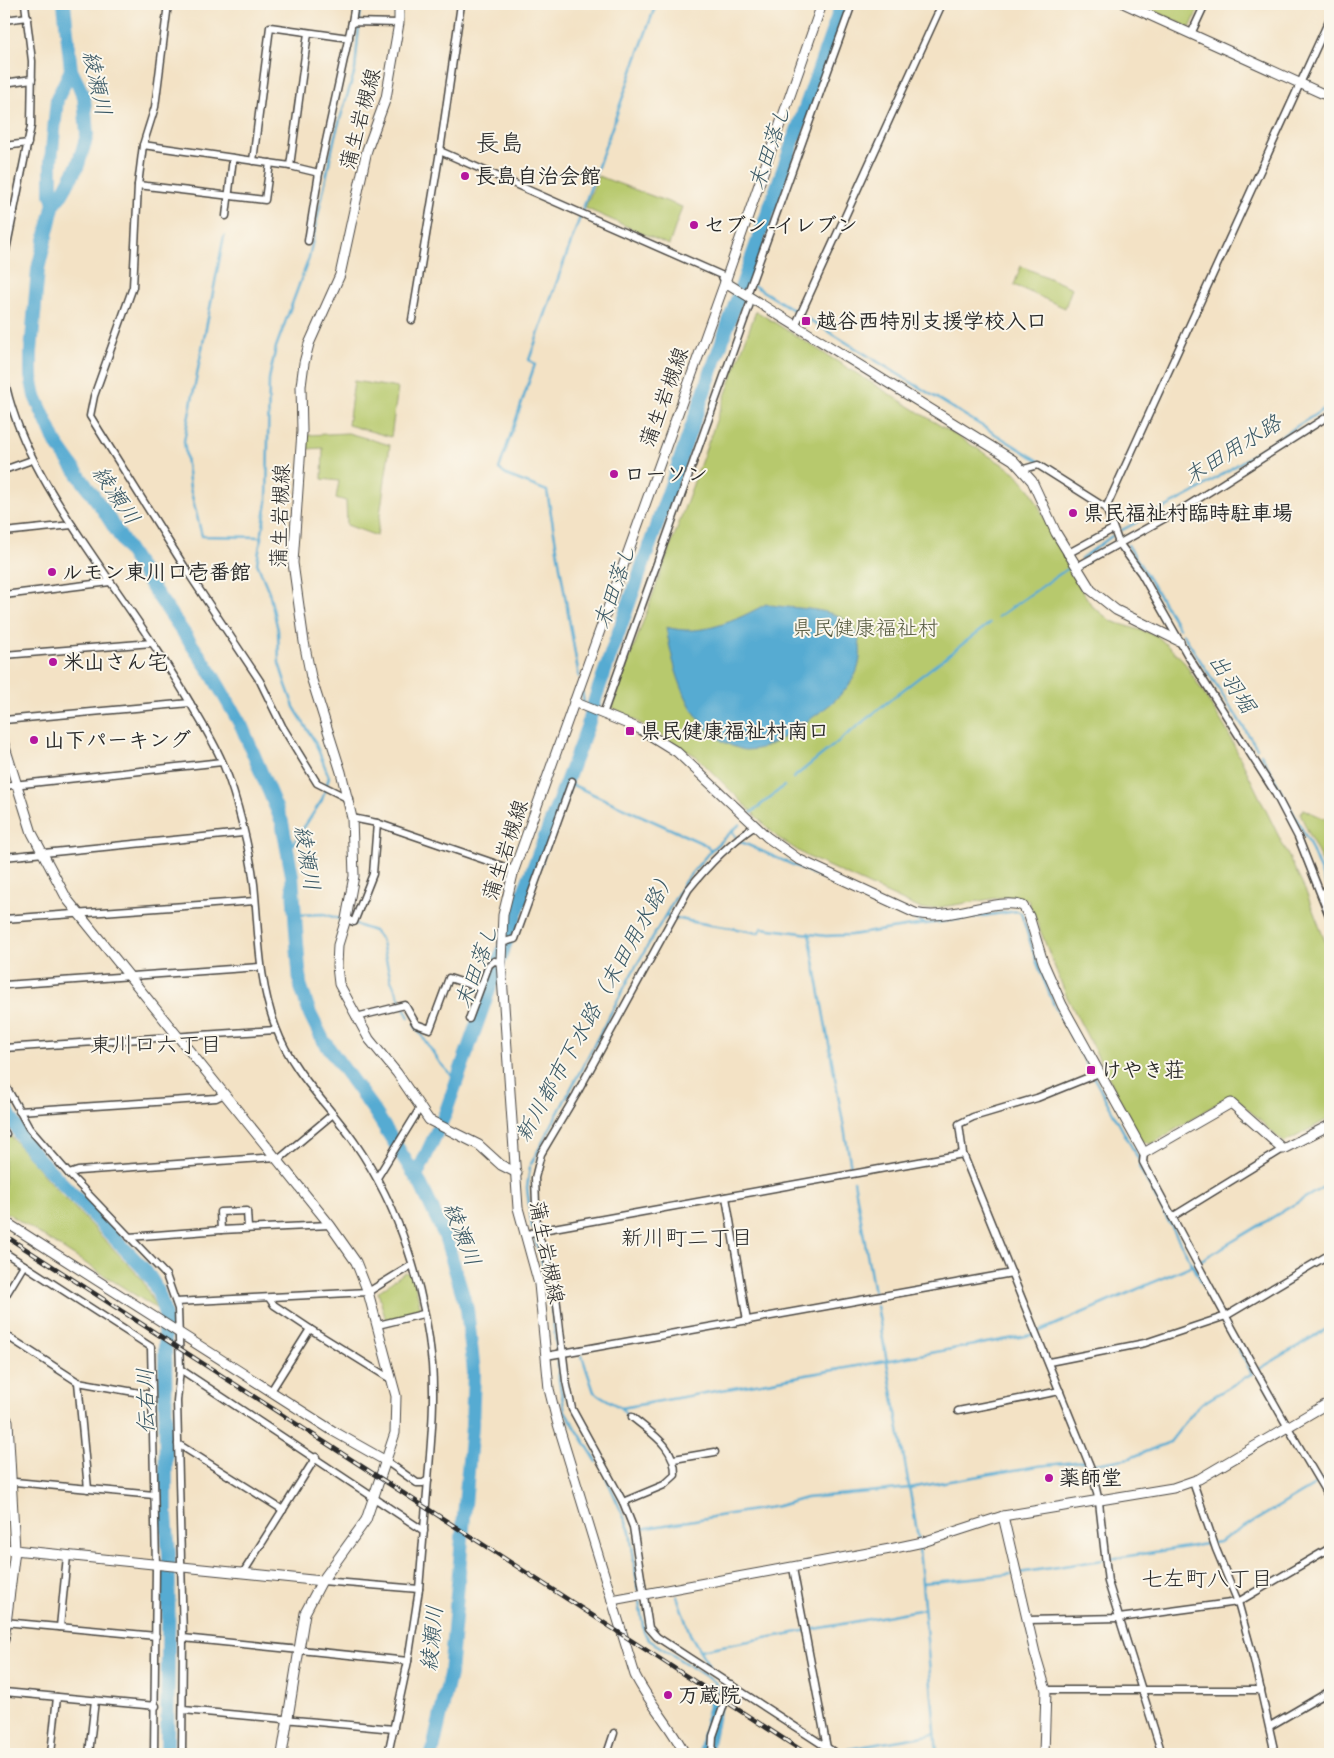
<svg xmlns="http://www.w3.org/2000/svg" width="1334" height="1758" viewBox="0 0 1334 1758" font-family="Caveat,'Klee One',sans-serif">
	<style>
		.green { fill: #b7c96d; stroke: #717a4c }
		.water { fill: #56abd2; stroke: #406b7e }
		.lines { fill: none; stroke-linecap: round; stroke-linejoin: round }
		.stream { stroke: #56abd2; stroke-width: 2.5 }
		.river { stroke: #56abd2; stroke-width: 14 }
		.street-casing { stroke: #494642; stroke-width: 9 }
		.secondary-casing { stroke: #494642; stroke-width: 11 }
		.street { stroke: #fff; stroke-width: 6 }
		.secondary { stroke: #fff; stroke-width: 9 }
		.rail-casing { stroke: #2b2b2b; stroke-width: 4.5 }
		.rail { stroke: #fbf7ec; stroke-width: 2.5; stroke-dasharray: 8; stroke-linecap: butt }
		.poi-dot { fill: #b5179e; stroke: #fbf7ec; stroke-width: 2 }
		.labels { text-anchor: middle; stroke-width: 4; stroke-linejoin: round; paint-order: stroke }
		.street-label { font-size: 21px; fill: #2b2b2b; stroke: #fbf7ec }
		.poi-label { font-size: 21px; font-weight: bold; fill: #2b2b2b; stroke: #fbf7ec; text-anchor: start }
		.park-label { font-size: 21px; fill: #555a3f; stroke: #fbf7ec }
		.water-label { font-size: 22px; font-style: italic; fill: #3a5865; stroke: #fbf7ec }
		.neighbourhood-label { font-size: 22px; fill: #2b2b2b; stroke: #fbf7ec }
		.quarter-label { font-size: 24px; fill: #2b2b2b; stroke: #fbf7ec }
	</style>
	<rect width="100%" height="100%" fill="#fbf7ec"/>
	<filter id="ink" filterUnits="userSpaceOnUse"><feTurbulence type="fractalNoise" baseFrequency=".02" numOctaves="2"/><feDisplacementMap in="SourceGraphic" scale="10" xChannelSelector="R" yChannelSelector="G"/><feConvolveMatrix kernelMatrix="1 2 1 2 8 2 1 2 1" color-interpolation-filters="sRGB"/></filter>
	<filter id="wash" filterUnits="userSpaceOnUse"><feTurbulence type="fractalNoise" baseFrequency=".0096" numOctaves="4" result="noise"/><feDisplacementMap in="SourceGraphic" scale="20" xChannelSelector="R" yChannelSelector="G"/><feGaussianBlur stdDeviation="1.12" result="paint"/><feColorMatrix in="noise" values="0 0 0 0 0 0 0 0 0 0 0 0 0 0 0 0 0 1.4 0 .05"/><feComposite in="paint" operator="in"/></filter>
	<g filter="url(#wash)">
		<rect width="100%" height="100%" fill="#f3e2c5"/>
		<g class="green">
			<path d="M 1140,4 L 1201,4 L 1190,28 Z"/>
			<path d="M 598,176 L 682,207 L 669,245 L 585,208 Z"/>
			<path d="M 1021,266 L 1072,288 L 1065,308 L 1014,285 Z"/>
			<path d="M 756,311 L 1015,472 L 1031,491 L 1076,581 L 1092,606 L 1111,621 L 1156,635 L 1183,660 L 1226,729 L 1306,892 L 1330,954 L 1330,1118 L 1284,1143 L 1232,1094 L 1152,1144 L 1142,1142 L 1066,995 L 1028,900 L 1004,897 L 923,910 L 806,856 L 777,837 L 696,756 L 612,707 Z"/>
			<path d="M 354,381 L 398,388 L 391,437 L 348,425 Z"/>
			<path d="M 348,433 L 390,445 L 377,536 L 347,525 L 346,501 L 336,498 L 339,481 L 322,479 L 323,448 L 306,449 L 307,435 Z"/>
			<path d="M 1303,809 L 1330,821 L 1330,879 L 1300,814 Z"/>
			<path d="M 10,1135 L 47,1179 L 141,1278 L 157,1309 L 4,1211 L 4,1144 Z"/>
			<path d="M 405,1272 L 413,1275 L 421,1310 L 419,1313 L 386,1321 L 378,1292 Z"/>
		</g>
		<path class="water" d="M 766,604 C 792,610 835,605 853,627 C 862,638 862,658 857,671 C 847,695 821,712 800,726 C 783,737 768,750 746,750 C 741,750 736,747 732,746 C 688,728 673,669 666,627 C 702,637 735,621 766,604 Z"/>
		<g class="lines">
			<g class="stream">
				<path d="M 224,236 L 184,441 L 190,488 L 202,536 L 261,537"/>
				<path d="M 743,279 L 1057,472"/>
				<path d="M 1122,530 L 1193,493 L 1330,405"/>
				<path d="M 1128,545 L 1179,628"/>
				<path d="M 1081,559 L 1112,536"/>
				<path d="M 998,617 L 1067,569"/>
				<path d="M 1183,634 L 1257,748"/>
				<path d="M 579,677 L 547,491 L 506,475 L 499,469 L 535,364 L 529,360 L 656,4"/>
				<path d="M 582,690 L 584,704"/>
				<path d="M 585,710 L 588,725"/>
				<path d="M 1261,754 L 1308,840 L 1326,885"/>
				<path d="M 793,778 L 895,696 L 990,623"/>
				<path d="M 566,782 L 704,844 L 711,850"/>
				<path d="M 751,813 L 784,786"/>
				<path d="M 732,831 L 739,841 L 926,924 L 1017,911 L 1021,913 L 1037,963 L 1054,1005 L 1140,1162 L 1139,1167 L 1252,1374"/>
				<path d="M 287,853 L 322,800 L 329,777 L 315,742 L 294,707 L 286,685 L 279,663 L 278,630 L 269,592 L 257,563 L 267,502 L 269,379 L 276,347 L 309,258 L 335,136 L 355,70 L 361,4"/>
				<path d="M 295,915 L 324,914 L 343,920"/>
				<path d="M 666,915 C 696,925 727,926 758,933 L 762,928 L 826,936 L 851,935 L 925,924"/>
				<path d="M 353,924 L 374,931 L 381,939 L 391,980 L 409,1018"/>
				<path d="M 809,933 L 851,1167"/>
				<path d="M 414,1024 L 440,1063 L 457,1081"/>
				<path d="M 531,1164 L 632,973 L 685,881 L 711,850 L 740,824"/>
				<path d="M 530,1167 L 527,1188 L 532,1228"/>
				<path d="M 52,1181 L 56,1178"/>
				<path d="M 854,1181 L 874,1293"/>
				<path d="M 534,1236 L 548,1282 L 557,1351"/>
				<path d="M 1198,1262 L 1330,1183"/>
				<path d="M 877,1306 L 918,1537 L 937,1754"/>
				<path d="M 582,1356 L 594,1392 L 621,1408 L 630,1419"/>
				<path d="M 558,1361 L 559,1381 L 565,1411 L 597,1462"/>
				<path d="M 1256,1371 L 1330,1327"/>
				<path d="M 621,1408 L 1031,1335 L 1193,1265"/>
				<path d="M 606,1477 L 630,1531 L 638,1590"/>
				<path d="M 641,1529 L 778,1506 L 806,1498 L 909,1488 L 1038,1466 L 1084,1461 L 1095,1464 L 1130,1458 L 1170,1442 L 1198,1406 L 1251,1374"/>
				<path d="M 922,1583 L 1012,1574 L 1219,1542 L 1330,1476"/>
				<path d="M 677,1596 L 690,1634 L 709,1666"/>
				<path d="M 639,1602 L 644,1632 L 649,1640 L 715,1682 L 718,1692"/>
				<path d="M 700,1650 L 924,1609"/>
				<path d="M 837,1751 L 935,1734"/>
			</g>
			<g class="river">
				<path d="M 64,4 L 71,70 L 84,97 L 87,135 L 78,165 L 62,194 L 54,203 L 38,269 L 31,352 L 31,376 L 35,396 L 56,443 L 102,508 L 154,590 L 210,671 L 242,727 L 282,822 L 292,875 L 300,984 L 310,1014 L 323,1040 L 375,1112 L 421,1185 L 445,1236 L 467,1309 L 474,1372 L 472,1426 L 450,1674 L 432,1754"/>
				<path d="M 54,203 L 51,194 L 51,161 L 57,99 L 71,70"/>
				<path d="M 4,1105 L 24,1141 L 39,1159 L 144,1269 C 156,1284 161,1297 165,1316 L 166,1515 L 169,1554 L 167,1754"/>
				<path d="M 416,1177 L 445,1114 L 519,905 L 588,725 L 596,696 L 842,4"/>
				<path d="M 705,1754 L 715,1704"/>
			</g>
		</g>
	</g>
	<g filter="url(#ink)">
		<g class="lines">
			<g class="street-casing">
				<g id="street">
					<path d="M 168,4 L 155,107 L 143,145 L 138,185 L 133,287 L 94,396 L 90,416 L 189,574 L 260,681 L 282,726 L 317,783 L 349,799"/>
					<path d="M 4,20 L 28,17"/>
					<path d="M 352,22 L 355,4"/>
					<path d="M 1191,34 L 1205,4"/>
					<path d="M 4,83 L 32,79"/>
					<path d="M 143,145 L 290,166 L 319,173"/>
					<path d="M 4,146 L 28,143"/>
					<path d="M 440,151 L 721,275 L 725,282"/>
					<path d="M 253,161 L 270,27 L 349,38"/>
					<path d="M 290,166 L 308,33"/>
					<path d="M 138,185 L 265,200 L 270,163"/>
					<path d="M 4,212 L 14,211"/>
					<path d="M 226,216 L 233,158"/>
					<path d="M 308,241 L 319,173 L 352,22 L 399,23"/>
					<path d="M 4,260 L 31,126 L 32,61 L 25,4"/>
					<path d="M 747,295 L 852,4"/>
					<path d="M 412,320 L 440,151 L 461,4"/>
					<path d="M 796,324 L 942,4"/>
					<path d="M 4,377 C 16,438 48,489 82,540 C 120,597 162,653 196,713 C 206,730 217,748 224,766 C 237,797 250,851 254,884 C 259,933 258,981 276,1028 C 292,1072 329,1105 355,1143 C 399,1207 425,1286 432,1364 C 435,1402 431,1442 428,1480 L 423,1483 L 417,1483 L 386,1461"/>
					<path d="M 1024,469 L 1038,465 L 1106,508 L 1119,543 L 1141,573 L 1188,656 L 1274,791 L 1298,837 L 1330,918"/>
					<path d="M 4,470 L 32,460"/>
					<path d="M 1106,508 L 1330,18"/>
					<path d="M 4,532 L 72,525"/>
					<path d="M 1067,554 L 1113,529"/>
					<path d="M 1082,564 L 1187,506 L 1330,415"/>
					<path d="M 4,595 L 110,582"/>
					<path d="M 4,655 L 152,643"/>
					<path d="M 603,714 L 752,298"/>
					<path d="M 4,720 L 190,703"/>
					<path d="M 4,786 L 222,762"/>
					<path d="M 352,818 L 377,823 L 514,870"/>
					<path d="M 755,826 C 728,844 708,865 688,890 L 576,1095 L 541,1154 L 535,1178 L 537,1231 L 554,1279 L 566,1381 L 572,1409 L 623,1502 L 633,1527 L 649,1628 L 657,1637 L 837,1754"/>
					<path d="M 4,857 L 243,833"/>
					<path d="M 1322,896 L 1330,884"/>
					<path d="M 4,919 L 255,901"/>
					<path d="M 346,919 L 354,922 L 373,874 L 377,823"/>
					<path d="M 501,943 L 515,939 L 572,781"/>
					<path d="M 4,985 L 260,967"/>
					<path d="M 356,1017 L 405,1005 L 416,1024 L 430,1029 L 449,978 L 480,988"/>
					<path d="M 469,1019 L 489,965 L 494,961 L 501,962"/>
					<path d="M 4,1048 L 276,1030"/>
					<path d="M 1099,1073 L 1037,1098 L 973,1117 L 959,1124 L 963,1154 L 1092,1471 L 1099,1502 L 1108,1582 L 1162,1754"/>
					<path d="M 4,1083 L 29,1128 L 69,1174 L 166,1275 L 178,1309 L 180,1369 L 177,1401 L 183,1638 L 182,1754"/>
					<path d="M 19,1111 L 216,1098 L 224,1094"/>
					<path d="M 4,1131 L 6,1134 L 4,1137"/>
					<path d="M 1144,1153 L 1143,1162 C 1203,1275 1264,1389 1330,1499"/>
					<path d="M 278,1160 L 333,1114"/>
					<path d="M 69,1174 L 78,1171 L 277,1157"/>
					<path d="M 377,1178 L 420,1108"/>
					<path d="M 726,1197 L 747,1321"/>
					<path d="M 1172,1217 L 1283,1149"/>
					<path d="M 221,1230 L 220,1212 L 247,1211 L 248,1228"/>
					<path d="M 525,1235 L 537,1231 L 963,1154"/>
					<path d="M 129,1237 L 221,1230 L 330,1225"/>
					<path d="M 4,1252 L 151,1347 L 156,1565 L 154,1754"/>
					<path d="M 4,1298 L 24,1265"/>
					<path d="M 269,1298 L 274,1305 L 310,1329 L 392,1380"/>
					<path d="M 176,1302 L 368,1292 L 412,1265"/>
					<path d="M 378,1325 L 423,1314"/>
					<path d="M 4,1334 L 78,1382 L 151,1395"/>
					<path d="M 546,1356 L 1012,1273"/>
					<path d="M 1049,1362 L 1145,1343 L 1226,1316 L 1330,1254"/>
					<path d="M 180,1369 L 424,1531"/>
					<path d="M 78,1382 L 88,1489"/>
					<path d="M 271,1391 L 310,1329"/>
					<path d="M 958,1411 L 1060,1391"/>
					<path d="M 178,1444 L 283,1510"/>
					<path d="M 674,1459 L 715,1452"/>
					<path d="M 4,1481 L 154,1495"/>
					<path d="M 1193,1482 L 1216,1549 L 1238,1602 L 1254,1660 L 1275,1754"/>
					<path d="M 623,1502 L 664,1485 L 675,1475 C 676,1447 651,1433 632,1417"/>
					<path d="M 793,1568 L 827,1748"/>
					<path d="M 243,1573 L 316,1457"/>
					<path d="M 322,1581 L 419,1589"/>
					<path d="M 1028,1620 L 1119,1618 L 1238,1602 L 1330,1548"/>
					<path d="M 4,1622 L 156,1636"/>
					<path d="M 60,1627 L 67,1556"/>
					<path d="M 183,1638 L 408,1661"/>
					<path d="M 1046,1690 L 1261,1690"/>
					<path d="M 4,1692 L 156,1706"/>
					<path d="M 183,1710 L 394,1729"/>
					<path d="M 1270,1726 L 1330,1691"/>
					<path d="M 51,1754 L 57,1697"/>
					<path d="M 89,1754 L 95,1700"/>
					<path d="M 388,1754 L 408,1661 L 419,1589 L 428,1480"/>
					<path d="M 607,1754 L 614,1733"/>
					<path d="M 712,1754 L 713,1736 L 731,1684"/>
				</g>
			</g>
			<g class="secondary-casing">
				<g id="secondary">
					<path d="M 399,4 L 399,23 L 386,98 L 367,150 L 340,275 L 309,344 L 304,363 L 301,386 L 302,431 L 293,563 L 304,642 L 311,677 L 341,772 L 352,818 L 354,876 L 346,919 L 338,945 L 337,966 L 339,984 L 369,1039 L 397,1073 L 429,1120 L 479,1145 L 501,1165 L 517,1173"/>
					<path d="M 1125,4 L 1330,97"/>
					<path d="M 725,282 L 1013,460 L 1032,481 L 1056,533 L 1091,590 L 1116,610 L 1179,641"/>
					<path d="M 574,702 L 640,729 L 677,752 L 767,837 L 798,859 L 915,913 C 950,922 997,896 1023,906 L 1029,916 L 1043,962 L 1062,1005 L 1144,1153 L 1231,1103 L 1283,1149 L 1330,1125"/>
					<path d="M 4,744 L 32,833 L 67,899 L 330,1225 L 356,1262 L 368,1292 L 396,1396 L 395,1433 L 366,1520 L 322,1581 L 305,1613 L 282,1754"/>
					<path d="M 4,1221 L 333,1431 L 386,1461"/>
					<path d="M 4,1415 L 8,1421 L 15,1550 L 4,1640"/>
					<path d="M 1003,1516 L 1035,1653 L 1046,1690 L 1044,1754"/>
					<path d="M 4,1549 L 322,1581"/>
					<path d="M 612,1600 L 890,1549 L 923,1542 L 1003,1516 L 1173,1488 L 1199,1479 L 1330,1402"/>
					<path d="M 685,1754 C 671,1726 649,1703 635,1675 L 557,1421 L 549,1389 L 539,1284 L 518,1208 L 501,962 L 503,915 L 514,870 L 725,282 L 822,4"/>
				</g>
			</g>
			<use href="#street" class="street"/>
			<use href="#secondary" class="secondary"/>
			<g class="rail-casing">
				<path id="rail" d="M 4,1235 L 807,1754"/>
			</g>
			<use href="#rail" class="rail"/>
		</g>
	</g>
	<g class="poi-dot">
		<circle cx="465" cy="176" r="5"/>
		<circle cx="694" cy="225" r="5"/>
		<rect x="801" y="316" width="10" height="10" rx="2.5"/>
		<circle cx="614" cy="474" r="5"/>
		<circle cx="1073" cy="513" r="5"/>
		<circle cx="52" cy="572" r="5"/>
		<circle cx="53" cy="662" r="5"/>
		<rect x="625" y="726" width="10" height="10" rx="2.5"/>
		<circle cx="34" cy="740" r="5"/>
		<rect x="1086" y="1065" width="10" height="10" rx="2.5"/>
		<circle cx="1049" cy="1478" r="5"/>
		<circle cx="668" cy="1695" r="5"/>
	</g>
	<g class="labels">
		<g class="street-label">
			<text transform="translate(360 119) rotate(-75)" y="7">蒲生岩槻線</text>
			<text transform="translate(664 397) rotate(-70)" y="7">蒲生岩槻線</text>
			<text transform="translate(280 516) rotate(-88)" y="7">蒲生岩槻線</text>
			<text transform="translate(505 850) rotate(-72)" y="7">蒲生岩槻線</text>
			<text transform="translate(547 1252) rotate(79)" y="7">蒲生岩槻線</text>
		</g>
		<g class="poi-label">
			<text x="475" y="183">長島自治会館</text>
			<text x="704" y="232">セブン-イレブン</text>
			<text x="816" y="328">越谷西特別支援学校入口</text>
			<text x="624" y="481">ローソン</text>
			<text x="1083" y="520">県民福祉村臨時駐車場</text>
			<text x="62" y="579">ルモン東川口壱番館</text>
			<text x="63" y="669">米山さん宅</text>
			<text x="640" y="738">県民健康福祉村南口</text>
			<text x="44" y="747">山下パーキング</text>
			<text x="1101" y="1077">けやき荘</text>
			<text x="1059" y="1485">薬師堂</text>
			<text x="678" y="1702">万蔵院</text>
		</g>
		<g class="park-label">
			<text x="865" y="635">県民健康福祉村</text>
		</g>
		<g class="water-label">
			<text transform="translate(98 83) rotate(78)" y="8">綾瀬川</text>
			<text transform="translate(769 147) rotate(-71)" y="8">末田落し</text>
			<text transform="translate(1232 449) rotate(-32)" y="8">末田用水路</text>
			<text transform="translate(117 495) rotate(56)" y="8">綾瀬川</text>
			<text transform="translate(614 586) rotate(-71)" y="8">末田落し</text>
			<text transform="translate(1233 683) rotate(57)" y="8">出羽堀</text>
			<text transform="translate(308 858) rotate(81)" y="8">綾瀬川</text>
			<text transform="translate(476 966) rotate(-70)" y="8">末田落し</text>
			<text transform="translate(595 1005) rotate(-61)" y="8">新川都市下水路（末田用水路）</text>
			<text transform="translate(463 1234) rotate(69)" y="8">綾瀬川</text>
			<text transform="translate(145 1401) rotate(-91)" y="8">伝右川</text>
			<text transform="translate(431 1638) rotate(-84)" y="8">綾瀬川</text>
		</g>
		<g class="neighbourhood-label">
			<text x="156" y="1052">東川口六丁目</text>
			<text x="687" y="1245">新川町二丁目</text>
			<text x="1207" y="1586">七左町八丁目</text>
		</g>
		<g class="quarter-label">
			<text x="500" y="151">長島</text>
		</g>
	</g>
	<rect width="1334" height="1758" fill="none" stroke="#fbf7ec" stroke-width="20"/>
</svg>
